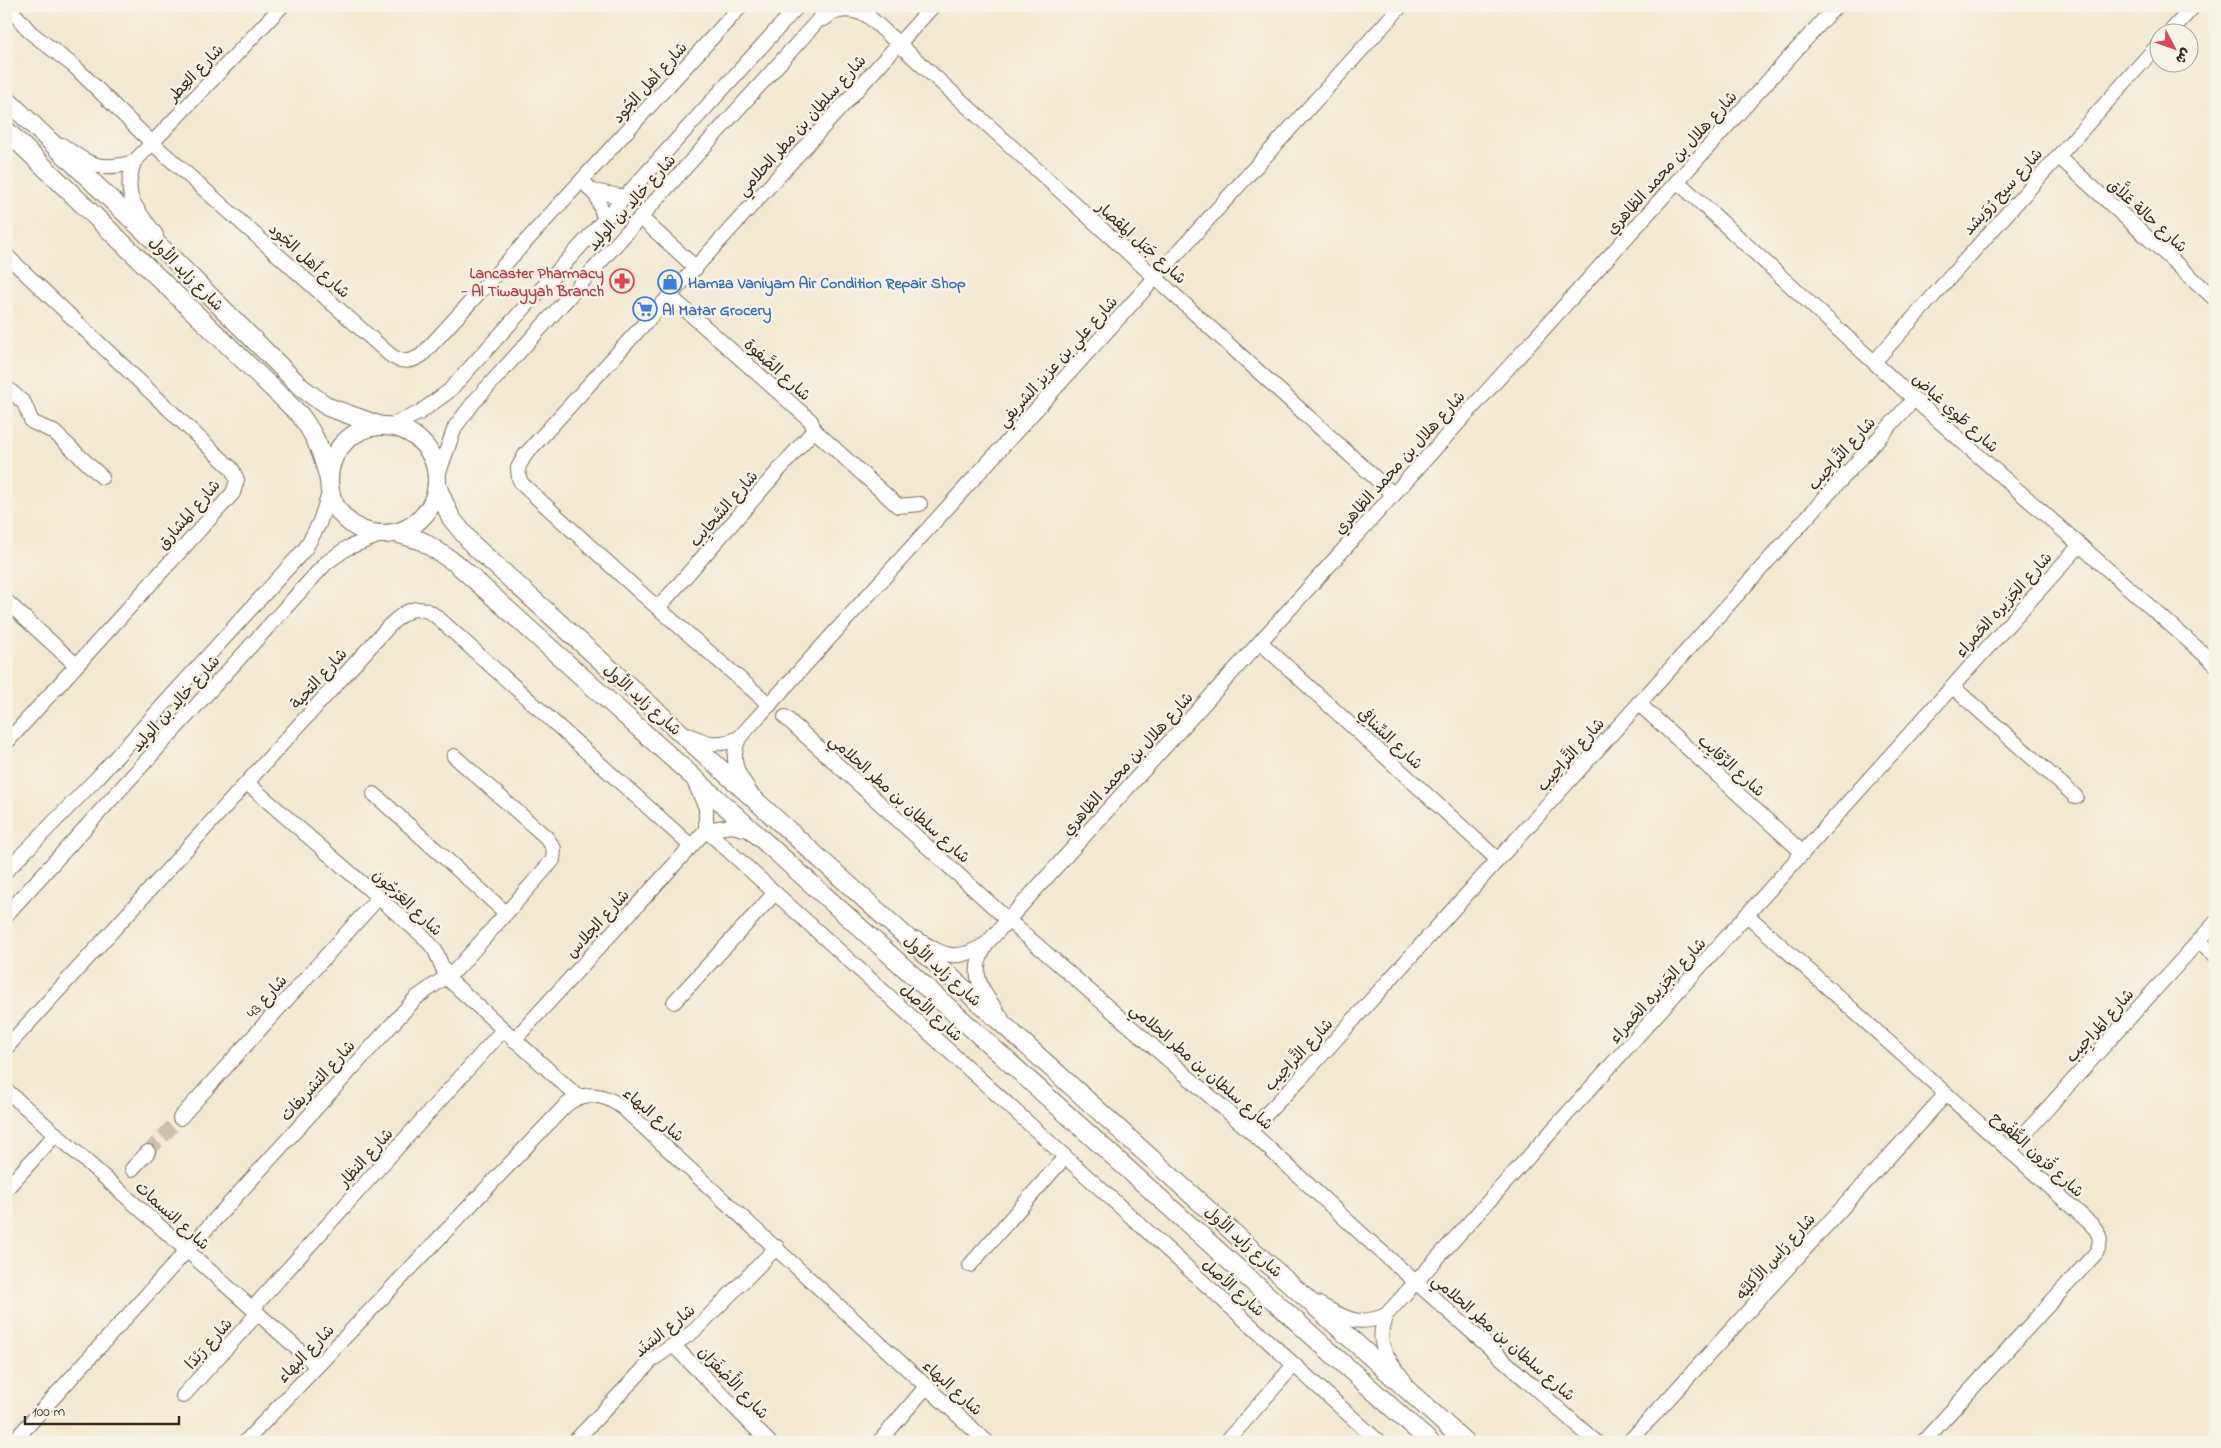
<svg xmlns="http://www.w3.org/2000/svg" width="2221" height="1448" viewBox="0 0 2221 1448" font-family="'Indie Flower','Playpen Sans Arabic',sans-serif">
	<style>
		.lines { fill: none; stroke-linecap: round; stroke-linejoin: round }
		.minor-tunnel { stroke: #cec2ae; stroke-width: 14; stroke-dasharray: 14 7; stroke-linecap: butt }
		.minor-casing { stroke: #7b6c5d; stroke-width: 16 }
		.major-casing { stroke: #7b6c5d; stroke-width: 20 }
		.minor { stroke: #fff; stroke-width: 14 }
		.major { stroke: #fff; stroke-width: 18 }
		.labels { text-anchor: middle; stroke-width: 5; stroke-linejoin: round; paint-order: stroke }
		.street-label { font-size: 16px; fill: #3b2a1e; stroke: #f7f3e8 }
		.health-label { font-size: 16px; font-weight: bold; fill: #be3a42; stroke: #f7f3e8; text-anchor: end }
		.shop-label { font-size: 16px; font-weight: bold; fill: #366cbe; stroke: #f7f3e8; text-anchor: start }
	</style>
	<rect width="100%" height="100%" fill="#f7f3e8"/>
	<filter id="ink" filterUnits="userSpaceOnUse"><feTurbulence type="fractalNoise" baseFrequency=".02" numOctaves="2"/><feDisplacementMap in="SourceGraphic" scale="10" xChannelSelector="R" yChannelSelector="G"/><feConvolveMatrix kernelMatrix="1 2 1 2 8 2 1 2 1" color-interpolation-filters="sRGB"/></filter>
	<filter id="wash" filterUnits="userSpaceOnUse"><feTurbulence type="fractalNoise" baseFrequency=".0096" numOctaves="4" result="noise"/><feDisplacementMap in="SourceGraphic" scale="20" xChannelSelector="R" yChannelSelector="G"/><feGaussianBlur stdDeviation="1.12" result="paint"/><feColorMatrix in="noise" values="0 0 0 0 0 0 0 0 0 0 0 0 0 0 0 0 0 1.4 0 .05"/><feComposite in="paint" operator="in"/></filter>
	<g filter="url(#wash)">
		<rect width="100%" height="100%" fill="#f3e8d2"/>
	</g>
	<g filter="url(#ink)">
		<g class="lines">
			<path class="minor-tunnel" d="M 148,1152 L 180,1118"/>
			<g class="minor-casing">
				<g id="minor">
					<path d="M 8,6 L 30,32 L 75,67 L 151,142 L 389,354 C 400,363 410,363 422,355 L 741,6"/>
					<path d="M 864,6 L 867,15 L 1394,495"/>
					<path d="M 824,19 C 838,7 851,9 867,15"/>
					<path d="M 2170,32 L 2194,6"/>
					<path d="M 62,145 C 90,165 100,172 134,162"/>
					<path d="M 2058,156 L 2215,299"/>
					<path d="M 583,181 L 597,197 L 605,220"/>
					<path d="M 1677,181 L 1914,399 L 2215,664"/>
					<path d="M 593,191 L 625,197"/>
					<path d="M 640,217 L 696,268"/>
					<path d="M 156,235 C 135,206 122,198 134,162 L 282,6"/>
					<path d="M 6,255 L 232,469 L 237,480 L 233,493 L 6,743"/>
					<path d="M 671,297 L 811,421 L 814,430"/>
					<path d="M 1874,362 L 2158,45"/>
					<path d="M 6,387 L 24,403 L 32,422 L 54,432 L 102,477"/>
					<path d="M 390,426 L 419,413 L 449,391 L 798,6"/>
					<path d="M 814,430 L 898,506 L 920,504"/>
					<path d="M 437,478 L 455,427 L 474,402 L 831,6"/>
					<path d="M 6,601 L 76,665"/>
					<path d="M 658,608 L 814,430"/>
					<path d="M 1260,642 L 1498,860"/>
					<path d="M 1953,687 L 2076,797"/>
					<path d="M 1638,703 L 1803,853"/>
					<path d="M 770,705 L 643,595 L 522,484 L 519,478 L 518,468 L 525,455 L 933,6"/>
					<path d="M 785,717 L 1008,920 L 1250,1131 L 1366,1238 L 1596,1442"/>
					<path d="M 687,734 C 706,744 719,747 739,738 L 1401,6"/>
					<path d="M 739,738 C 731,759 735,771 748,788"/>
					<path d="M 694,781 L 706,808 L 706,830"/>
					<path d="M 247,783 L 425,938 L 435,950 L 447,978 L 577,1096"/>
					<path d="M 374,794 L 506,913"/>
					<path d="M 706,830 L 1379,1442"/>
					<path d="M 6,871 L 98,777 L 305,549 L 319,524 L 330,491"/>
					<path d="M 6,915 L 326,563 L 347,548 L 383,534"/>
					<path d="M 1747,915 L 2091,1224 C 2101,1234 2102,1241 2096,1253 L 1923,1442"/>
					<path d="M 917,939 C 945,956 956,963 986,944"/>
					<path d="M 2199,941 L 2215,955"/>
					<path d="M 674,1002 L 775,893"/>
					<path d="M 1001,1017 C 981,988 967,975 988,942 L 1836,6"/>
					<path d="M 514,1040 L 706,830 L 731,826 L 752,831"/>
					<path d="M 6,1048 L 389,626 C 405,610 418,602 437,617 L 691,846"/>
					<path d="M 6,1090 L 317,1366"/>
					<path d="M 180,1118 L 379,897"/>
					<path d="M 1250,1131 L 1300,1079 L 1914,399"/>
					<path d="M 2009,1151 L 2215,923"/>
					<path d="M 132,1169 L 148,1152"/>
					<path d="M 6,1189 L 56,1134"/>
					<path d="M 970,1265 L 1065,1157"/>
					<path d="M 1317,1303 C 1344,1317 1356,1328 1386,1315"/>
					<path d="M 253,1308 L 503,1030"/>
					<path d="M 674,1346 L 769,1442"/>
					<path d="M 1404,1380 C 1387,1357 1374,1345 1386,1315 L 2080,545"/>
					<path d="M 183,1396 L 258,1313"/>
					<path d="M 13,1442 L 416,998 L 457,969 L 553,860 L 554,849 L 547,838 L 454,756"/>
					<path d="M 245,1442 L 564,1107 C 582,1090 603,1093 622,1107 L 987,1442"/>
					<path d="M 574,1442 L 653,1359 L 694,1331 L 777,1247"/>
					<path d="M 879,1442 L 926,1387"/>
					<path d="M 1226,1442 L 1294,1365"/>
					<path d="M 1629,1442 L 1946,1094"/>
				</g>
			</g>
			<g class="major-casing">
				<g id="major">
					<path d="M 6,99 L 172,258 L 302,388 L 328,407 L 381,426"/>
					<path d="M 6,130 L 300,415 C 316,436 323,455 329,480"/>
					<circle cx="383" cy="480" r="54"/>
					<path d="M 437,486 L 451,518 L 473,545 L 1465,1442"/>
					<path d="M 396,533 L 422,541 L 457,564 L 1430,1442"/>
				</g>
			</g>
			<use href="#minor" class="minor"/>
			<use href="#major" class="major"/>
		</g>
	</g>
	<defs>
		<g id="pharmacy-ring" transform="scale(1.25)"><circle r="9.5" fill="#f7f3e8" stroke="#e0444e" stroke-width="1.5"/><path d="M-2-6h4v4h4v4h-4v4h-4v-4h-4v-4h4Z" fill="#e0444e"/></g>
		<g id="shop-ring" transform="scale(1.25)"><circle r="9.5" fill="#f7f3e8" stroke="#3f7fe0" stroke-width="1.5"/><path d="M-5-2.5h2.3a2.7 3.5 0 0 1 5.4 0H5L5.5 6h-11ZM-1.5-2.5h3a1.5 2.3 0 0 0-3 0Z" fill="#3f7fe0"/></g>
		<g id="supermarket-ring" transform="scale(1.25)"><circle r="9.5" fill="#f7f3e8" stroke="#3f7fe0" stroke-width="1.5"/><path d="M-6-5.5h2.5l.6 2H6L4.5 2H-2.5L-4.4-4H-6ZM-1.5 3.2a1.3 1.3 0 1 0 .1 0ZM3 3.2a1.3 1.3 0 1 0 .1 0Z" fill="#3f7fe0"/></g>
	</defs>
	<g fill-rule="evenodd">
		<use href="#pharmacy-ring" x="622" y="281"/>
		<use href="#shop-ring" x="670" y="282"/>
		<use href="#supermarket-ring" x="645" y="309"/>
	</g>
	<g class="labels">
		<g class="street-label">
			<text transform="translate(195 72) rotate(-46)" y="6">شارع العِطر</text>
			<text transform="translate(649 82) rotate(-48)" y="6">شارع أهل الجُود</text>
			<text transform="translate(801 125) rotate(-48)" y="6">شارع سلطان بن مطر الحلامي</text>
			<text transform="translate(1671 162) rotate(-48)" y="6">شارع هلال بن محمد الظاهري</text>
			<text transform="translate(2002 191) rotate(-48)" y="6">شارع سيح رُوَيشد</text>
			<text transform="translate(631 202) rotate(-48)" y="6">شارع خالِد بن الوليد</text>
			<text transform="translate(2148 215) rotate(42)" y="6">شارع حالة عَلاَّق</text>
			<text transform="translate(1142 242) rotate(42)" y="6">شارع جَبَل المِقصار</text>
			<text transform="translate(310 260) rotate(42)" y="6">شارع أهل الجُود</text>
			<text transform="translate(187 273) rotate(45)" y="6">شارع زايد الأول</text>
			<text transform="translate(1057 361) rotate(-48)" y="6">شارع علي بن عزيز الشريفي</text>
			<text transform="translate(778 369) rotate(42)" y="6">شارع الصَّفوة</text>
			<text transform="translate(1956 412) rotate(42)" y="6">شارع طَوِي غياض</text>
			<text transform="translate(1841 453) rotate(-48)" y="6">شارع التَّراحِيب</text>
			<text transform="translate(1399 462) rotate(-48)" y="6">شارع هلال بن محمد الظاهري</text>
			<text transform="translate(723 508) rotate(-49)" y="6">شارع السَّحايِب</text>
			<text transform="translate(188 514) rotate(-49)" y="6">شارع المشارق</text>
			<text transform="translate(2003 604) rotate(-48)" y="6">شارع الجَزيره الحَمراء</text>
			<text transform="translate(318 678) rotate(-48)" y="6">شارع التحية</text>
			<text transform="translate(643 699) rotate(42)" y="6">شارع زايد الأول</text>
			<text transform="translate(175 703) rotate(-48)" y="6">شارع خالِد بن الوليد</text>
			<text transform="translate(1391 738) rotate(43)" y="6">شارع السِّنافِي</text>
			<text transform="translate(1570 754) rotate(-48)" y="6">شارع التَّراحِيب</text>
			<text transform="translate(1127 763) rotate(-48)" y="6">شارع هلال بن محمد الظاهري</text>
			<text transform="translate(1732 765) rotate(42)" y="6">شارع الرِّقايِب</text>
			<text transform="translate(900 798) rotate(42)" y="6">شارع سلطان بن مطر الحلامي</text>
			<text transform="translate(408 902) rotate(43)" y="6">شارع العَرْجُون</text>
			<text transform="translate(597 923) rotate(-48)" y="6">شارع الجلاس</text>
			<text transform="translate(943 970) rotate(42)" y="6">شارع زايد الأول</text>
			<text transform="translate(1657 990) rotate(-48)" y="6">شارع الجَزيره الحَمراء</text>
			<text transform="translate(266 996) rotate(-48)" y="6">شارع 43</text>
			<text transform="translate(932 1012) rotate(42)" y="6">شارع الأصل</text>
			<text transform="translate(2099 1025) rotate(-48)" y="6">شارع المَراجِيب</text>
			<text transform="translate(1298 1054) rotate(-47)" y="6">شارع التَّراحِيب</text>
			<text transform="translate(1202 1066) rotate(41)" y="6">شارع سلطان بن مطر الحلامي</text>
			<text transform="translate(317 1080) rotate(-48)" y="6">شارع التشريفات</text>
			<text transform="translate(654 1114) rotate(40)" y="6">شارع البهاء</text>
			<text transform="translate(2038 1154) rotate(42)" y="6">شارع قُرُون الطُّفُوح</text>
			<text transform="translate(365 1157) rotate(-48)" y="6">شارع النظار</text>
			<text transform="translate(173 1215) rotate(42)" y="6">شارع النسمات</text>
			<text transform="translate(1244 1241) rotate(42)" y="6">شارع زايد الأول</text>
			<text transform="translate(1775 1256) rotate(-48)" y="6">شارع رَاس الأكليَّه</text>
			<text transform="translate(1234 1287) rotate(42)" y="6">شارع الأصل</text>
			<text transform="translate(664 1330) rotate(-39)" y="6">شارع السَنَد</text>
			<text transform="translate(1504 1337) rotate(41)" y="6">شارع سلطان بن مطر الحلامي</text>
			<text transform="translate(208 1343) rotate(-48)" y="6">شارع رَبْدَا</text>
			<text transform="translate(305 1353) rotate(-46)" y="6">شارع البهاء</text>
			<text transform="translate(734 1382) rotate(46)" y="6">شارع الأَصْفَرَان</text>
			<text transform="translate(953 1387) rotate(42)" y="6">شارع البهاء</text>
		</g>
		<g class="health-label">
			<text x="604" y="278">Lancaster Pharmacy<tspan x="604" dy="18">- Al Tiwayyah Branch</tspan></text>
		</g>
		<g class="shop-label">
			<text x="688" y="288">Hamza Vaniyam Air Condition Repair Shop</text>
			<text x="662" y="315">Al Matar Grocery</text>
		</g>
	</g>
	<rect width="2221" height="1448" fill="none" stroke="#f7f3e8" stroke-width="25"/>
	<g transform="translate(2174 48) rotate(131)"><circle r="24" fill="#f7f3e8" stroke="#aca397"/>
	<path d="M0-4L9 19L0 12L-9 19Z" fill="#d1495b"/>
	<text y="-8" font-size="14" font-weight="bold" text-anchor="middle" fill="#3b2a1e">ش</text>
	</g>
	<path d="M25 1416v8h154v-8" fill="none" stroke="#3b2a1e" stroke-width="2.5"/>
	<text x="32" y="1416" font-size="15" fill="#3b2a1e" stroke="#f7f3e8" stroke-width="4" paint-order="stroke">100 m</text>
</svg>
